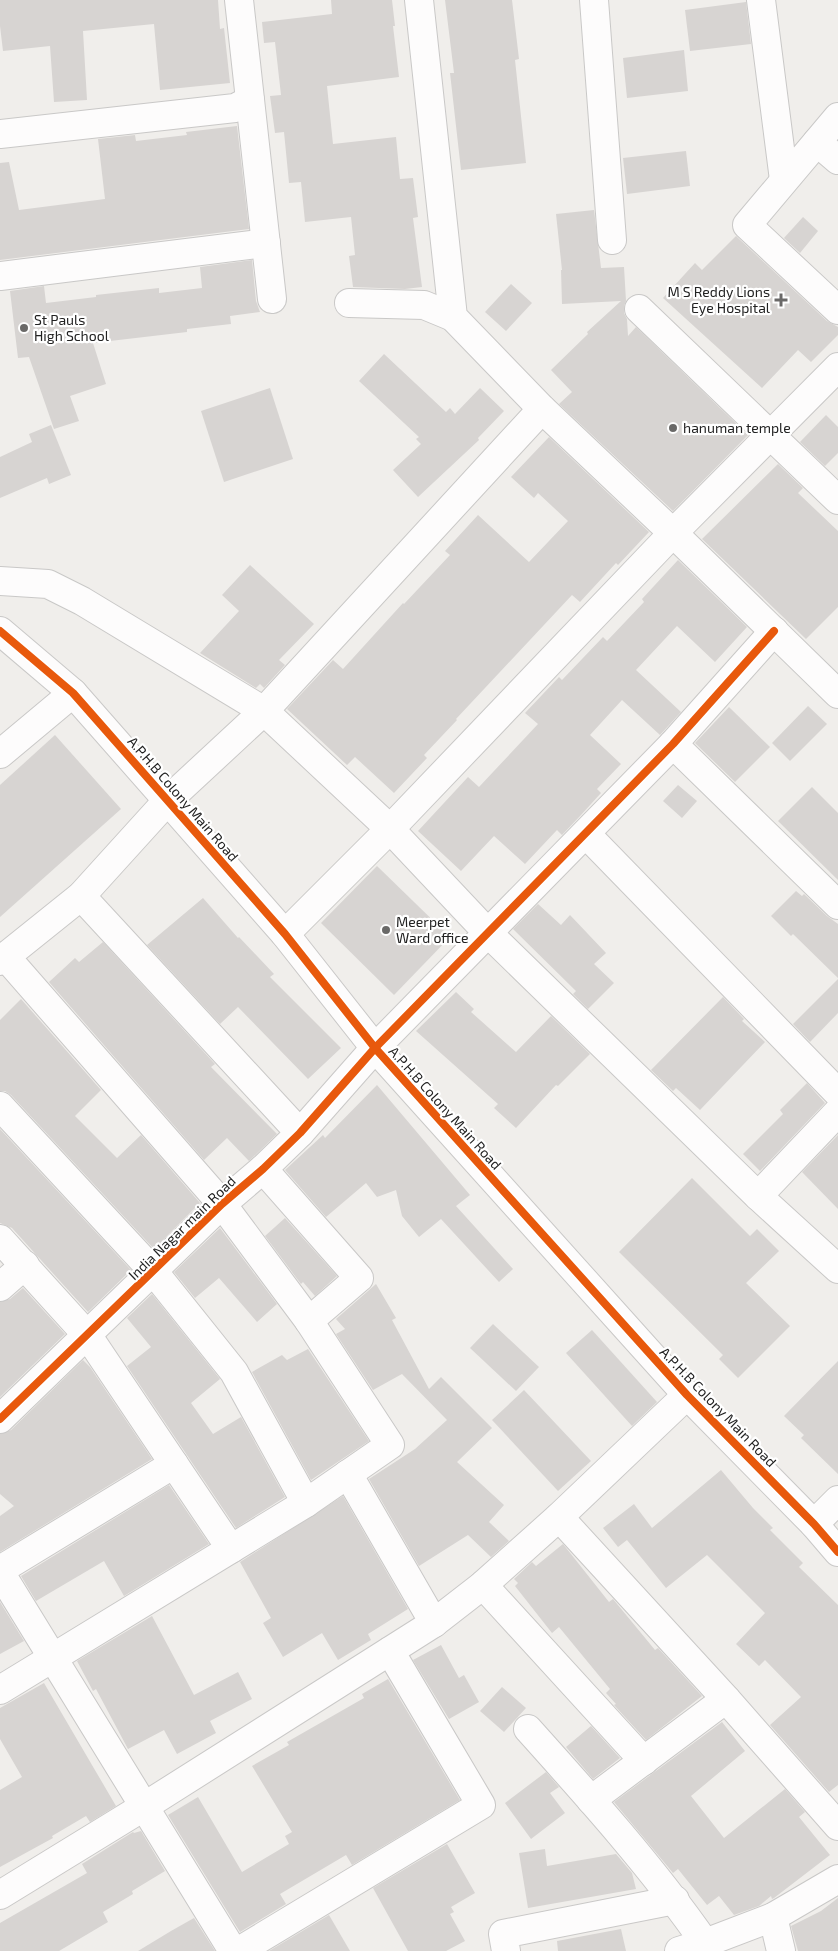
<svg xmlns="http://www.w3.org/2000/svg" width="838" height="1951" viewBox="0 0 838 1951" font-family="'Exo 2',sans-serif">
	<style>
		.building { fill: #d7d4d2 }
		.lines { fill: none; stroke-linecap: round; stroke-linejoin: round }
		.minor-casing { stroke: #c9c8c7; stroke-width: 30 }
		.minor { stroke: #fdfcfc; stroke-width: 28 }
		.cycleway-casing { stroke: #fff; stroke-width: 11 }
		.cycleway { stroke: #e8590c; stroke-width: 8 }
		.poi-dot { fill: #6a6968; stroke: #fff; stroke-width: 2 }
		.labels { text-anchor: middle; stroke-width: 4.5; stroke-linejoin: round; paint-order: stroke }
		.poi-label { font-size: 14px; fill: #222; stroke: #fff; text-anchor: start }
		.street-label { font-size: 14px; fill: #222; stroke: #fff }
	</style>
	<rect width="100%" height="100%" fill="#f0eeeb"/>
	<g class="building">
		<path d="M 0,0 L 218,0 L 220,29 L 224,28 L 230,83 L 160,90 L 154,24 L 83,31 L 87,100 L 54,102 L 50,46 L 3,51 L 0,26 Z"/>
		<path d="M 331,0 L 392,0 L 395,26 L 393,26 L 399,77 L 327,86 L 333,144 L 396,137 L 400,179 L 413,178 L 418,217 L 413,218 L 422,287 L 405,289 L 353,287 L 349,256 L 355,255 L 351,217 L 305,222 L 301,182 L 289,183 L 284,132 L 275,133 L 270,96 L 281,95 L 275,42 L 264,43 L 262,22 L 332,14 Z"/>
		<path d="M 445,0 L 512,0 L 519,59 L 515,60 L 526,163 L 461,170 L 450,73 L 454,73 Z"/>
		<path d="M 746,2 L 751,44 L 690,51 L 685,10 Z"/>
		<path d="M 684,50 L 688,91 L 627,98 L 623,58 Z"/>
		<path d="M 237,126 L 249,229 L 0,260 L 0,163 L 9,162 L 19,210 L 105,199 L 98,139 L 135,135 L 136,141 L 187,135 L 186,132 Z"/>
		<path d="M 686,151 L 690,186 L 627,194 L 623,158 Z"/>
		<path d="M 594,210 L 601,268 L 624,267 L 626,301 L 624,306 L 624,313 L 627,319 L 628,336 L 636,327 L 748,435 L 673,511 L 559,404 L 572,392 L 551,370 L 588,334 L 587,332 L 621,301 L 562,304 L 561,270 L 562,270 L 556,214 Z"/>
		<path d="M 803,217 L 818,231 L 800,253 L 784,238 Z"/>
		<path d="M 736,236 L 827,321 L 838,327 L 838,335 L 811,362 L 798,350 L 762,388 L 663,298 L 695,263 L 702,270 Z"/>
		<path d="M 252,260 L 256,301 L 260,312 L 230,316 L 231,324 L 187,329 L 187,332 L 93,343 L 106,384 L 70,396 L 79,421 L 54,429 L 29,357 L 18,358 L 10,291 L 44,286 L 46,303 L 96,297 L 96,295 L 159,288 L 159,293 L 202,288 L 200,267 Z"/>
		<path d="M 511,284 L 532,303 L 506,331 L 485,312 Z"/>
		<path d="M 384,354 L 446,412 L 450,408 L 455,414 L 480,388 L 504,411 L 478,438 L 479,440 L 418,497 L 393,470 L 421,444 L 416,439 L 419,437 L 359,381 Z"/>
		<path d="M 270,388 L 293,459 L 224,482 L 201,411 Z"/>
		<path d="M 826,415 L 838,427 L 838,453 L 825,466 L 800,442 Z"/>
		<path d="M 51,425 L 71,475 L 49,484 L 47,478 L 0,498 L 0,457 L 32,442 L 29,434 Z"/>
		<path d="M 549,437 L 649,532 L 618,565 L 616,563 L 580,602 L 572,595 L 456,719 L 457,720 L 424,755 L 427,758 L 394,793 L 355,757 L 347,765 L 287,709 L 333,660 L 343,669 L 403,603 L 404,604 L 450,555 L 445,551 L 478,515 L 529,562 L 568,521 L 538,493 L 534,498 L 511,477 Z"/>
		<path d="M 778,464 L 803,488 L 798,493 L 838,531 L 838,607 L 806,639 L 702,539 Z"/>
		<path d="M 678,560 L 747,627 L 715,662 L 677,626 L 636,670 L 681,712 L 660,735 L 622,700 L 590,735 L 621,764 L 597,789 L 601,793 L 581,815 L 562,835 L 557,830 L 525,864 L 494,836 L 461,871 L 418,831 L 468,777 L 479,787 L 538,724 L 525,713 L 559,677 L 562,680 L 603,637 L 607,641 L 644,602 L 642,599 Z"/>
		<path d="M 250,565 L 314,624 L 279,660 L 285,665 L 264,688 L 260,684 L 256,688 L 200,653 L 239,611 L 222,595 Z"/>
		<path d="M 808,706 L 827,724 L 790,761 L 772,743 Z"/>
		<path d="M 729,707 L 770,747 L 735,782 L 695,743 Z"/>
		<path d="M 55,735 L 121,809 L 0,917 L 0,785 Z"/>
		<path d="M 678,785 L 697,801 L 682,818 L 663,801 Z"/>
		<path d="M 812,787 L 838,813 L 838,880 L 778,821 Z"/>
		<path d="M 377,866 L 450,937 L 394,995 L 321,923 Z"/>
		<path d="M 796,891 L 802,896 L 804,894 L 827,916 L 838,924 L 838,978 L 793,934 L 791,936 L 771,916 Z"/>
		<path d="M 203,898 L 238,938 L 239,937 L 274,974 L 270,977 L 341,1048 L 308,1079 L 238,1007 L 220,1024 L 147,945 Z"/>
		<path d="M 538,904 L 561,925 L 570,915 L 606,953 L 594,964 L 614,983 L 588,1009 L 573,994 L 576,991 L 513,929 Z"/>
		<path d="M 103,942 L 215,1064 L 211,1067 L 277,1134 L 249,1161 L 227,1138 L 204,1160 L 49,982 L 75,958 L 79,962 Z"/>
		<path d="M 838,979 L 838,1013 L 810,1042 L 793,1024 Z"/>
		<path d="M 456,992 L 474,1009 L 471,1012 L 516,1052 L 551,1016 L 590,1054 L 558,1086 L 556,1085 L 516,1128 L 494,1108 L 498,1104 L 416,1031 Z"/>
		<path d="M 723,997 L 744,1019 L 742,1021 L 765,1042 L 700,1110 L 676,1088 L 673,1091 L 651,1070 Z"/>
		<path d="M 21,999 L 101,1090 L 75,1116 L 117,1158 L 141,1135 L 200,1203 L 154,1249 L 11,1095 L 5,1091 L 0,1091 L 0,1020 Z"/>
		<path d="M 807,1083 L 825,1103 L 760,1171 L 743,1154 L 783,1114 L 780,1110 Z"/>
		<path d="M 377,1085 L 470,1195 L 456,1206 L 513,1269 L 499,1282 L 441,1219 L 419,1237 L 402,1216 L 396,1190 L 377,1197 L 366,1183 L 326,1217 L 285,1170 L 323,1135 L 325,1138 Z"/>
		<path d="M 0,1129 L 131,1270 L 88,1312 L 12,1228 L 0,1223 Z"/>
		<path d="M 838,1135 L 838,1209 L 802,1172 Z"/>
		<path d="M 692,1178 L 750,1236 L 757,1229 L 779,1251 L 746,1283 L 790,1326 L 738,1378 L 719,1359 L 723,1355 L 619,1252 Z"/>
		<path d="M 285,1218 L 337,1276 L 315,1296 L 303,1282 L 301,1284 L 265,1236 Z"/>
		<path d="M 220,1228 L 277,1304 L 257,1322 L 219,1278 L 195,1298 L 174,1272 Z"/>
		<path d="M 376,1284 L 396,1318 L 392,1320 L 429,1389 L 441,1377 L 492,1428 L 457,1462 L 504,1505 L 489,1522 L 509,1541 L 491,1557 L 468,1535 L 419,1566 L 369,1479 L 415,1449 L 447,1420 L 402,1374 L 373,1390 L 336,1334 L 345,1329 L 336,1319 Z"/>
		<path d="M 23,1288 L 65,1334 L 0,1397 L 0,1302 L 10,1299 Z"/>
		<path d="M 152,1294 L 220,1379 L 191,1403 L 213,1434 L 241,1417 L 285,1497 L 236,1528 L 127,1366 L 151,1347 L 127,1318 Z"/>
		<path d="M 493,1324 L 539,1367 L 516,1391 L 470,1348 Z"/>
		<path d="M 592,1330 L 657,1402 L 632,1426 L 566,1353 Z"/>
		<path d="M 308,1349 L 369,1441 L 311,1480 L 252,1372 L 282,1355 L 287,1360 Z"/>
		<path d="M 83,1360 L 90,1367 L 152,1459 L 0,1552 L 0,1516 L 14,1506 L 0,1494 L 0,1434 L 11,1430 Z"/>
		<path d="M 838,1361 L 838,1474 L 801,1438 L 804,1435 L 784,1416 Z"/>
		<path d="M 524,1390 L 591,1461 L 558,1491 L 492,1420 Z"/>
		<path d="M 721,1470 L 753,1508 L 773,1528 L 770,1530 L 803,1563 L 799,1567 L 838,1605 L 838,1785 L 829,1792 L 770,1725 L 801,1697 L 765,1660 L 759,1666 L 736,1644 L 765,1613 L 707,1555 L 666,1588 L 627,1540 L 618,1547 L 603,1528 L 634,1504 L 652,1528 Z"/>
		<path d="M 169,1485 L 209,1544 L 124,1596 L 104,1561 L 36,1601 L 21,1576 Z"/>
		<path d="M 343,1496 L 408,1609 L 368,1634 L 371,1640 L 338,1660 L 322,1633 L 283,1657 L 263,1623 L 271,1618 L 240,1562 Z"/>
		<path d="M 563,1544 L 609,1602 L 613,1599 L 655,1650 L 658,1648 L 702,1696 L 646,1740 L 614,1705 L 616,1704 L 606,1693 L 610,1689 L 559,1627 L 552,1633 L 515,1586 L 518,1583 L 514,1579 L 532,1562 L 536,1566 Z"/>
		<path d="M 0,1602 L 24,1641 L 0,1654 Z"/>
		<path d="M 152,1616 L 194,1695 L 238,1672 L 252,1699 L 210,1721 L 216,1733 L 177,1754 L 164,1730 L 128,1749 L 96,1689 L 93,1691 L 77,1661 Z"/>
		<path d="M 441,1645 L 459,1678 L 464,1675 L 479,1702 L 449,1719 L 413,1660 Z"/>
		<path d="M 388,1679 L 460,1800 L 352,1865 L 346,1855 L 280,1894 L 286,1904 L 240,1932 L 168,1815 L 198,1797 L 242,1872 L 289,1844 L 285,1836 L 292,1832 L 252,1766 L 289,1745 L 287,1742 L 364,1698 L 362,1694 Z"/>
		<path d="M 44,1683 L 116,1806 L 90,1822 L 86,1816 L 52,1836 L 53,1838 L 0,1867 L 0,1790 L 22,1777 L 0,1739 L 0,1708 Z"/>
		<path d="M 502,1687 L 526,1708 L 504,1732 L 480,1711 Z"/>
		<path d="M 722,1722 L 745,1751 L 691,1796 L 724,1838 L 785,1789 L 805,1812 L 799,1817 L 830,1855 L 774,1898 L 772,1899 L 771,1896 L 759,1906 L 734,1915 L 719,1896 L 707,1905 L 678,1869 L 673,1873 L 614,1802 Z"/>
		<path d="M 591,1726 L 620,1758 L 593,1779 L 566,1747 Z"/>
		<path d="M 546,1772 L 559,1787 L 550,1793 L 565,1813 L 531,1839 L 505,1803 Z"/>
		<path d="M 141,1831 L 165,1871 L 132,1891 L 133,1894 L 103,1912 L 108,1922 L 59,1951 L 0,1951 L 0,1923 L 87,1873 L 82,1864 L 133,1832 L 134,1833 Z"/>
		<path d="M 447,1844 L 475,1893 L 451,1907 L 454,1912 L 450,1914 L 465,1941 L 446,1951 L 408,1951 L 373,1888 Z"/>
		<path d="M 545,1849 L 547,1866 L 616,1854 L 632,1873 L 636,1889 L 528,1908 L 519,1853 Z"/>
		<path d="M 838,1898 L 838,1951 L 798,1951 L 791,1926 L 821,1911 Z"/>
		<path d="M 329,1915 L 350,1951 L 269,1951 Z"/>
		<path d="M 194,1918 L 215,1951 L 138,1951 L 171,1931 Z"/>
		<path d="M 621,1929 L 626,1951 L 558,1951 L 557,1941 Z"/>
	</g>
	<g class="lines">
		<g class="minor-casing">
			<g id="minor">
				<path d="M 239,0 L 272,299"/>
				<path d="M 419,0 L 453,317 L 542,409 L 673,533 L 838,694"/>
				<path d="M 594,0 L 612,240"/>
				<path d="M 761,0 L 784,180"/>
				<path d="M 838,117 L 747,225 L 838,310"/>
				<path d="M 0,134 L 235,108 L 250,100"/>
				<path d="M 817,142 L 838,160"/>
				<path d="M 0,276 L 266,243"/>
				<path d="M 349,303 L 424,305 L 453,317"/>
				<path d="M 639,309 L 838,500"/>
				<path d="M 0,581 L 48,584 L 82,601 L 264,711 L 390,829 L 488,933 L 758,1196 L 838,1269"/>
				<path d="M 0,631 L 73,693 L 285,934 L 375,1048 L 687,1395 L 814,1524 L 838,1552"/>
				<path d="M 673,744 L 838,905"/>
				<path d="M 0,754 L 73,693"/>
				<path d="M 586,834 L 838,1093"/>
				<path d="M 81,896 L 300,1133"/>
				<path d="M 285,934 L 390,829 L 673,533 L 838,367"/>
				<path d="M 0,961 L 81,896 L 168,800 L 264,711 L 542,409"/>
				<path d="M 0,1106 L 154,1272 L 234,1372 L 306,1503"/>
				<path d="M 263,1169 L 359,1278 L 309,1321"/>
				<path d="M 758,1196 L 838,1112"/>
				<path d="M 0,1239 L 88,1336 L 231,1549"/>
				<path d="M 0,1287 L 25,1265"/>
				<path d="M 0,1419 L 222,1204 L 263,1169 L 300,1133 L 375,1048 L 673,744 L 774,631"/>
				<path d="M 348,1474 L 434,1623"/>
				<path d="M 559,1517 L 726,1699 L 838,1826"/>
				<path d="M 814,1524 L 838,1500"/>
				<path d="M 0,1570 L 174,1464"/>
				<path d="M 0,1572 L 233,1951"/>
				<path d="M 483,1585 L 644,1761"/>
				<path d="M 0,1690 L 306,1503 L 390,1445 L 309,1321 L 222,1204 L 5,956"/>
				<path d="M 528,1729 C 590,1798 652,1867 705,1943"/>
				<path d="M 591,1800 L 726,1699"/>
				<path d="M 0,1895 L 145,1806 L 434,1623 L 483,1585 L 559,1517 L 687,1395"/>
				<path d="M 773,1917 L 781,1951"/>
				<path d="M 239,1951 L 481,1805 L 390,1651"/>
				<path d="M 506,1951 L 503,1934 L 675,1900"/>
				<path d="M 679,1951 L 705,1943 L 773,1917 L 838,1879"/>
			</g>
		</g>
		<use href="#minor" class="minor"/>
		<g class="cycleway-casing">
			<g id="cycleway">
				<path d="M 0,631 L 73,693 L 285,934 L 375,1048 L 687,1395 L 814,1524 L 838,1552"/>
				<path d="M 0,1419 L 222,1204 L 263,1169 L 300,1133 L 375,1048 L 673,744 L 774,631"/>
			</g>
		</g>
		<use href="#cycleway" class="cycleway"/>
	</g>
	<g class="poi-dot">
		<path d="M778.5 292.5h5v5h5v5h-5v5h-5v-5h-5v-5h5z"/>
		<circle cx="24" cy="328" r="5"/>
		<circle cx="673" cy="428" r="5"/>
		<circle cx="386" cy="930" r="5"/>
	</g>
	<g class="labels">
		<g class="poi-label">
			<text x="770" y="297" text-anchor="end">M S Reddy Lions<tspan x="770" dy="16">Eye Hospital</tspan></text>
			<text x="34" y="325">St Pauls<tspan x="34" dy="16">High School</tspan></text>
			<text x="683" y="433">hanuman temple</text>
			<text x="396" y="927">Meerpet<tspan x="396" dy="16">Ward office</tspan></text>
		</g>
		<g class="street-label">
			<text transform="translate(183 799) rotate(49)" y="5">A.P.H.B Colony Main Road</text>
			<text transform="translate(445 1108) rotate(48)" y="5">A.P.H.B Colony Main Road</text>
			<text transform="translate(182 1228) rotate(-44)" y="5">India Nagar main Road</text>
			<text transform="translate(718 1407) rotate(46)" y="5">A.P.H.B Colony Main Road</text>
		</g>
	</g>
</svg>
